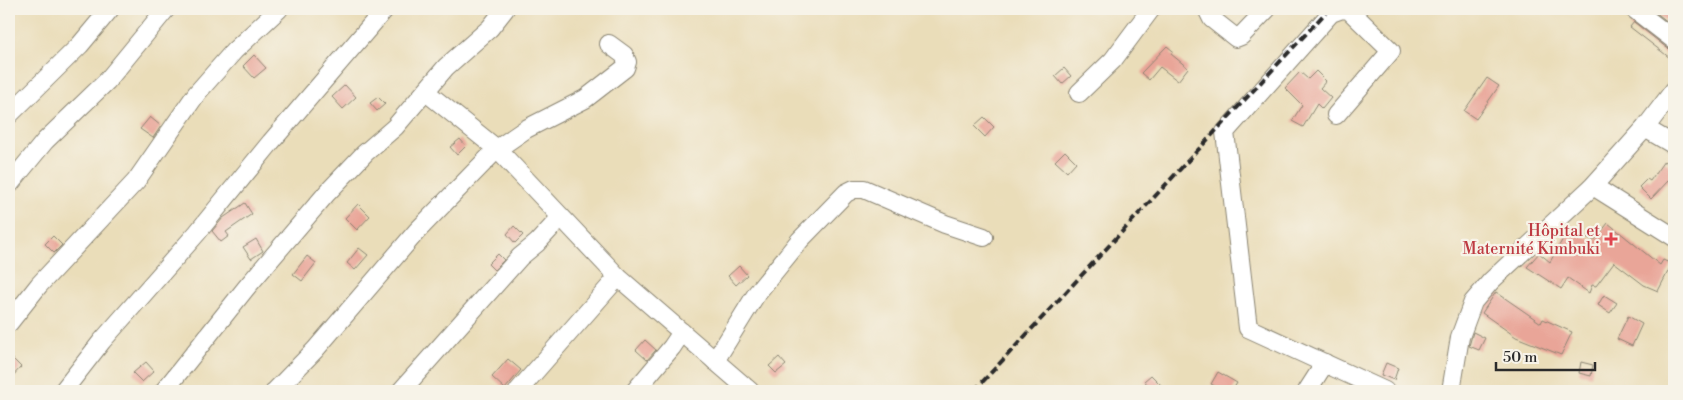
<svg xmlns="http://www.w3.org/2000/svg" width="1683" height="400" viewBox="0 0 1683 400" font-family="'Libre Bodoni',serif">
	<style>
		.building { fill: #e9a598 }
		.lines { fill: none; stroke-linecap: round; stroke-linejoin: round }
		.minor-casing { stroke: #8a8472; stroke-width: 20 }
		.minor { stroke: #fff; stroke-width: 18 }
		.rail { stroke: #2b2b2b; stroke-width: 4; stroke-dasharray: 8 4; stroke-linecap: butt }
		.health-dot { fill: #e0444e; stroke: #f7f3e8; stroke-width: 2 }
		.labels { text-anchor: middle; stroke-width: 4.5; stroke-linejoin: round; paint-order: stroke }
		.health-label { font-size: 16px; fill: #be3a42; stroke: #f7f3e8; text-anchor: end }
	</style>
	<rect width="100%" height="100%" fill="#f7f3e8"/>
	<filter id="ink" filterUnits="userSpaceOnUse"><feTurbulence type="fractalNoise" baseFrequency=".02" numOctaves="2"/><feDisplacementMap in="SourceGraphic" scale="10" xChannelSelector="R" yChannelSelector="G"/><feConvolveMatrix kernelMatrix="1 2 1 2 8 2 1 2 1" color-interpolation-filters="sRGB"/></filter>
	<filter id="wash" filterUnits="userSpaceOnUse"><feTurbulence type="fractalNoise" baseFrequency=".0096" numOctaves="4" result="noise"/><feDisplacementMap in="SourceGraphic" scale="20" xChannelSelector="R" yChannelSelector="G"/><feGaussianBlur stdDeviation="1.12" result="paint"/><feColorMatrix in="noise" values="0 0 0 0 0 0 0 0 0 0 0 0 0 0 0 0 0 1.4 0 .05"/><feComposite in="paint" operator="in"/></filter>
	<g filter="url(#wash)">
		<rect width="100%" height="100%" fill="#eaddb9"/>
		<g id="blocks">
			<g class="building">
				<path d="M 1655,9 L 1674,9 L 1674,27 L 1654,11 Z"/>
				<path d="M 1634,22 L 1667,48 L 1674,50 L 1670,58 L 1630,27 Z"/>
				<path d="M 1167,46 L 1173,51 L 1171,54 L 1188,68 L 1178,81 L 1160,67 L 1149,80 L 1141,73 Z"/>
				<path d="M 254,55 L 266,68 L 254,78 L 243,66 Z"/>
				<path d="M 1064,68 L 1071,76 L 1062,84 L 1055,76 Z"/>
				<path d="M 1316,71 L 1326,81 L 1320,88 L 1331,98 L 1322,109 L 1317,104 L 1303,127 L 1292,121 L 1302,105 L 1285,88 L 1300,72 L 1308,79 Z"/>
				<path d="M 1487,78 L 1499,86 L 1476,119 L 1464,111 Z"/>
				<path d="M 345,85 L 356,97 L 343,109 L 332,97 Z"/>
				<path d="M 378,97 L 385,104 L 377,111 L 370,103 Z"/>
				<path d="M 150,117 L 161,126 L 153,138 L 140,129 Z"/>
				<path d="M 984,117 L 994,127 L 985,137 L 974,126 Z"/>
				<path d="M 460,139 L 466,146 L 457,155 L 450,147 Z"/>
				<path d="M 1065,151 L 1076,162 L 1067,172 L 1055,161 Z"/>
				<path d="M 1664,161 L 1674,169 L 1674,184 L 1669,180 L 1651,199 L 1639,187 L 1647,179 L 1650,181 Z"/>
				<path d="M 245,203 L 252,214 L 226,232 L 229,236 L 221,242 L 212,231 L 223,218 Z"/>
				<path d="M 358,204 L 370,216 L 357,230 L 345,218 Z"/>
				<path d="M 1608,223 L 1660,265 L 1663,260 L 1672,264 L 1658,291 L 1644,285 L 1614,262 L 1596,286 L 1592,285 L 1589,293 L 1568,278 L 1561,289 L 1527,267 L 1539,253 L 1550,262 L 1569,228 L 1594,241 Z"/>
				<path d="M 514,226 L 523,235 L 515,243 L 507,234 Z"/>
				<path d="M 53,236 L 62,245 L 54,253 L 45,244 Z"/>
				<path d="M 256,239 L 263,251 L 251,259 L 243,247 Z"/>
				<path d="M 359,248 L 368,255 L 355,270 L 347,263 Z"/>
				<path d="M 498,254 L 504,260 L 494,270 L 488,264 Z"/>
				<path d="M 307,256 L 316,263 L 302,281 L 293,274 Z"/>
				<path d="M 739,266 L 747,275 L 736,285 L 728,276 Z"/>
				<path d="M 1496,292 L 1541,323 L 1543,319 L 1572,332 L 1561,355 L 1516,337 L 1482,313 Z"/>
				<path d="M 1604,295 L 1617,303 L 1610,313 L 1598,305 Z"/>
				<path d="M 1628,316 L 1642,324 L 1632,346 L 1617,339 Z"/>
				<path d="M 1473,332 L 1485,338 L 1479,350 L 1469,346 Z"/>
				<path d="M 645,340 L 656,350 L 647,360 L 636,350 Z"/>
				<path d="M 9,355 L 21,367 L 9,380 Z"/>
				<path d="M 779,357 L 786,365 L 776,373 L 769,366 Z"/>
				<path d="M 508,359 L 521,370 L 505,389 L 492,377 Z"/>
				<path d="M 146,362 L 154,371 L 142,382 L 133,373 Z"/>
				<path d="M 1581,362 L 1593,365 L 1591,376 L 1579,373 Z"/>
				<path d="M 1386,363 L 1398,368 L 1394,380 L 1381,375 Z"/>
				<path d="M 1218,372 L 1237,383 L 1232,391 L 1224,391 L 1211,384 Z"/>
				<path d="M 1151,375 L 1161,385 L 1155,391 L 1144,381 Z"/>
			</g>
		</g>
	</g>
	<g filter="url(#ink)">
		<use href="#blocks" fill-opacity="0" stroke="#8a8472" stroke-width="1"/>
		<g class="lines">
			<g class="minor-casing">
				<g id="minor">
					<path d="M 1207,9 L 1212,19 L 1236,38 L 1241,36 L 1267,9"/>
					<path d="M 1634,9 L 1674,40"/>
					<path d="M 426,92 L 497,149 L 618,277 L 750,391"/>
					<path d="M 1079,93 L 1113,60 L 1151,9"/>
					<path d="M 9,115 L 80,45 L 110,9"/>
					<path d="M 1336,115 L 1391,51 L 1349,10 L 1342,9 L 1331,13 L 1225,132 L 1248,328 L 1385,391"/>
					<path d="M 1645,128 L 1674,145"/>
					<path d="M 9,185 L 45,141 L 107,81 L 166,9"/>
					<path d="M 1593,186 L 1674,237"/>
					<path d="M 9,323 L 39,285 L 136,181 L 197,93 L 234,51 L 279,9"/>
					<path d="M 715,361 L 757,293 L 800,240 L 846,193 L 854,189 L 864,189 L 945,224 L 984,237"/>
					<path d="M 63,391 L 102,341 L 197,233 L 271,142 L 385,9"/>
					<path d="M 164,391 L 246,288 L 327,193 L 365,153 L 395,127 L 446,67 L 490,28 L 505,9"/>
					<path d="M 275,391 L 315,350 L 417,231 L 497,149 L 526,129 L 585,99 L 625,68 L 627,62 L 624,55 L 609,44"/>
					<path d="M 401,391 L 520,257 L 537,243 L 561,217"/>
					<path d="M 518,391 L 618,277"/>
					<path d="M 635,391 L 672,347 L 682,332"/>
					<path d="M 1307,391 L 1325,363"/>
					<path d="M 1451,391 L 1460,337 L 1473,302 L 1491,281 L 1593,186 L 1645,128 L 1674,90"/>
				</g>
			</g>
			<use href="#minor" class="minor"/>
			<path class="rail" d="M 974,391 L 1329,9"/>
		</g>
	</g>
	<path class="health-dot" d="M1608.5 231.5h5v5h5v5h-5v5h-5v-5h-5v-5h5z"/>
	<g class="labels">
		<g class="health-label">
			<text x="1600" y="236">Hôpital et<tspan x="1600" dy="18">Maternité Kimbuki</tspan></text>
		</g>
	</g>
	<rect width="1683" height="400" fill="none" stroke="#f7f3e8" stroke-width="30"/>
	<path d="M1496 362v8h99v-8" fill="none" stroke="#2b2b2b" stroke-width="2.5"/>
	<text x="1503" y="362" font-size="15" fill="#2b2b2b" stroke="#f7f3e8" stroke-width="4" paint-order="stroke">50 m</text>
</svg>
